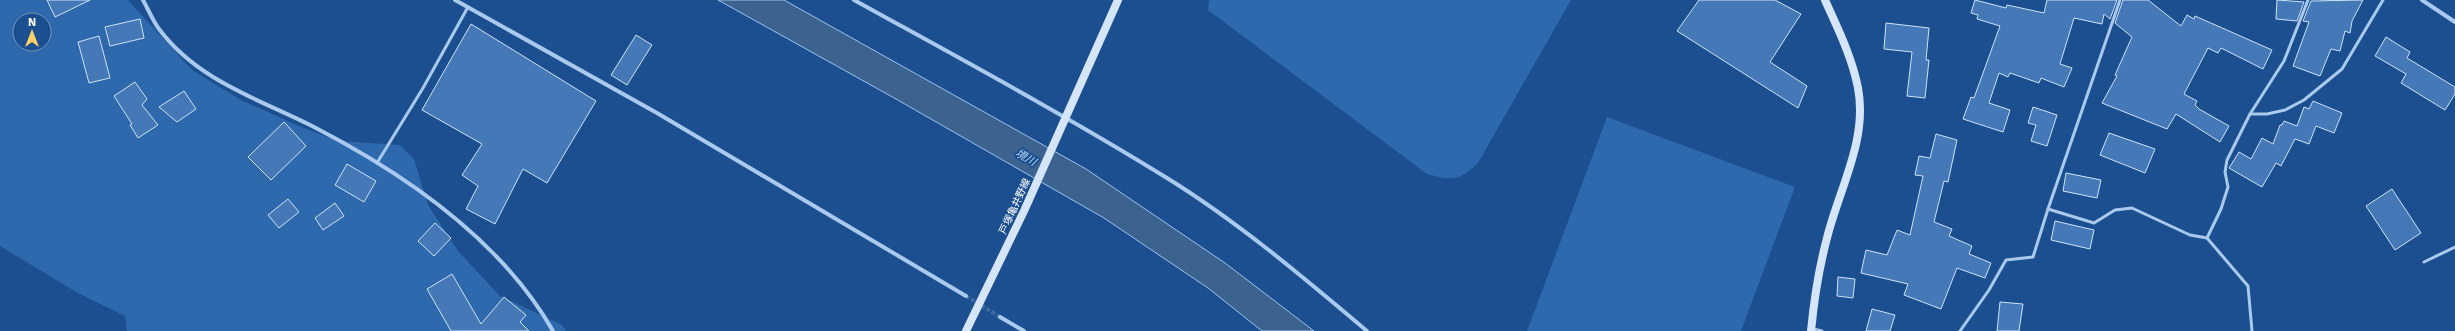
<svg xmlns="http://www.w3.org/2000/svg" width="2455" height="331" viewBox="0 0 2455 331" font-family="'Work Sans','Noto Sans JP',sans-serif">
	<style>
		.green { fill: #2e69ad; fill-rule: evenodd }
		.water { fill: #3c6290; stroke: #9cc4f0 }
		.building { fill: #4478b7; stroke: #cfe3fa }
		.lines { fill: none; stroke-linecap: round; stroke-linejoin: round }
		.street-tunnel { stroke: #3d69a0; stroke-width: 4; stroke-dasharray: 4 2; stroke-linecap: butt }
		.lane { stroke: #a9c9ee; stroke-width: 3 }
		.street { stroke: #a9c9ee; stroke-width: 4 }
		.secondary { stroke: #d6e6fa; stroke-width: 8 }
		.labels { text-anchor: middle; stroke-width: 3.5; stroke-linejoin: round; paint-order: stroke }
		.street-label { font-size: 10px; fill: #fff; stroke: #1b4f8f }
		.water-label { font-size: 11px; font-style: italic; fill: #b5d3f5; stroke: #1b4f8f }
	</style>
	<rect width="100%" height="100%" fill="#1b4f8f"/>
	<g class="green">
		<path d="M 0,0 L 128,0 L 192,70 L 241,100 L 301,127 L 338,141 L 400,145 L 414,159 L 428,205 L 458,251 L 500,296 L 562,325 L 566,331 L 127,331 L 125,316 L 78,293 L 0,246 ZM 20,20 L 44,20 L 44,44 L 20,44 Z"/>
		<path d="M 1209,0 L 1571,0 L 1478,163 C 1460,181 1451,181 1427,174 L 1208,10 Z"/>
		<path d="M 1607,117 L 1795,187 L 1741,331 L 1527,331 Z"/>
	</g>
	<path class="water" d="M 718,0 L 784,0 L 1086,169 L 1225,263 L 1314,331 L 1262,331 L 1208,288 L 1104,218 L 896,99 Z"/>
	<g class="building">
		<path d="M 47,0 L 90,0 L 55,17 Z"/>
		<path d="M 1699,0 L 1775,0 L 1801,14 L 1770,62 L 1807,86 L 1798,108 L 1677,31 Z"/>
		<path d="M 1975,0 L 2006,8 L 2007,5 L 2044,13 L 2047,0 L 2117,0 L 2110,19 L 2104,14 L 2102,24 L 2074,18 L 2060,64 L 2072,68 L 2064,87 L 2041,78 L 2039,83 L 2010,73 L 2008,77 L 1999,73 L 1989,103 L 2010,110 L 2003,132 L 1963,119 L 1971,97 L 1974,98 L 2000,26 L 1977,19 L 1978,15 L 1971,13 Z"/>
		<path d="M 2123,0 L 2148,0 L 2181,26 L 2187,15 L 2194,19 L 2195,16 L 2272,50 L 2263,69 L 2221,48 L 2218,53 L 2208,48 L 2184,94 L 2197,101 L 2195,105 L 2199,109 L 2229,126 L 2220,142 L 2176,114 L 2167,129 L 2102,103 L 2117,76 L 2115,75 L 2132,37 L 2115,23 Z"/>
		<path d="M 2277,0 L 2304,2 L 2297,21 L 2276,19 Z"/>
		<path d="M 2363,0 L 2352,21 L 2350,33 L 2345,31 L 2340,51 L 2331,49 L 2320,76 L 2293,66 L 2309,22 L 2303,21 L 2311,1 Z"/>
		<path d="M 140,19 L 144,38 L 110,46 L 105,27 Z"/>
		<path d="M 1886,23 L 1929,28 L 1926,60 L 1929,60 L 1925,98 L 1907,96 L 1912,52 L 1884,49 Z"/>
		<path d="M 471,24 L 596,101 L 547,183 L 523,169 L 495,224 L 466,209 L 478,186 L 462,175 L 482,144 L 422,110 Z"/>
		<path d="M 636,35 L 652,45 L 627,85 L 611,75 Z"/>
		<path d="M 99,36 L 110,78 L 89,83 L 78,42 Z"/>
		<path d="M 2386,37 L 2410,52 L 2407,58 L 2455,87 L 2455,94 L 2445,110 L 2401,83 L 2406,74 L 2375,56 Z"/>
		<path d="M 135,82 L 147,99 L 142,105 L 158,125 L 138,138 L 130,125 L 132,124 L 114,96 Z"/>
		<path d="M 184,91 L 196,109 L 177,122 L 159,107 Z"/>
		<path d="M 2313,101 L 2342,113 L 2334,133 L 2316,126 L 2309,144 L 2295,139 L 2281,166 L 2276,163 L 2262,187 L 2229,168 L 2239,152 L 2251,159 L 2262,138 L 2273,144 L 2280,125 L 2282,125 L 2284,121 L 2297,126 L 2304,107 L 2309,109 Z"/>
		<path d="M 2033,107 L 2057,115 L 2047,146 L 2031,141 L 2036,125 L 2028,123 Z"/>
		<path d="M 284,122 L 306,146 L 271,180 L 248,157 Z"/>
		<path d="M 2109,133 L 2155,149 L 2145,173 L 2100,155 Z"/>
		<path d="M 1936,134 L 1957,140 L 1948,182 L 1944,181 L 1934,222 L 1952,229 L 1949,236 L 1972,246 L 1969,254 L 1991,263 L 1985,278 L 1957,268 L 1941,309 L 1904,295 L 1908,284 L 1861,273 L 1866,250 L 1887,255 L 1897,230 L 1910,235 L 1923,176 L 1915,175 L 1919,156 L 1930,158 Z"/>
		<path d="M 347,164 L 376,181 L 364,202 L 335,185 Z"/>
		<path d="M 2066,173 L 2101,180 L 2097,198 L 2063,191 Z"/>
		<path d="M 2392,189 L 2421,233 L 2395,250 L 2366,206 Z"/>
		<path d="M 288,199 L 299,212 L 279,228 L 268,215 Z"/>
		<path d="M 335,203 L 344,216 L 323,230 L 315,218 Z"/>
		<path d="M 2055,221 L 2094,230 L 2090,249 L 2051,240 Z"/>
		<path d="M 435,223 L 451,238 L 434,256 L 418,241 Z"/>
		<path d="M 452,274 L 481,324 L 504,297 L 526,315 L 520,322 L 529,331 L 451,331 L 427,289 Z"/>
		<path d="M 1838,277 L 1855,279 L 1853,298 L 1837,296 Z"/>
		<path d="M 2000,302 L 2023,304 L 2019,331 L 1997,331 Z"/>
		<path d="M 1872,309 L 1895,315 L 1890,331 L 1866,331 Z"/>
	</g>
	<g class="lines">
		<path class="street-tunnel" d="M 966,296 L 1000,317"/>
		<g class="lane">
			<path d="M 2250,114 L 2267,114 L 2285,110 L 2304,100 L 2342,69 L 2383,0"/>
			<path d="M 377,163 L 423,88 L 468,7"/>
			<path d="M 2048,209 L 2094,223 L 2115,210 L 2132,208 L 2190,235 L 2207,238 L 2221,209 L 2228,187 L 2225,172 L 2227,160 L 2250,114 L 2284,61 L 2308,0"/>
			<path d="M 2207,238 L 2248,286 L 2252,331"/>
			<path d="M 2424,262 L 2455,247"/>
			<path d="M 1813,329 L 1822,331"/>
			<path d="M 1960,331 L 1989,290 L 2006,260 L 2033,257 L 2048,209 L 2120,0"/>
		</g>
		<g class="street">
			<path d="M 143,0 C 148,9 153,21 159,29 C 198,81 259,99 314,127 C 405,174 501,240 553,331"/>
			<path d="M 455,0 L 657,113 L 966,296"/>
			<path d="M 854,0 C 959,58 1065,115 1167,178 C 1238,222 1303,277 1367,331"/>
			<path d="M 2422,0 L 2455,22"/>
			<path d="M 1000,317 L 1024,331"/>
		</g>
		<g class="secondary">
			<path d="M 966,331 L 1024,211 L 1118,0"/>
			<path d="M 1811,331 C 1814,300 1819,268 1827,238 C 1839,189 1868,140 1858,88 C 1852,57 1838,29 1825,0"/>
		</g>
	</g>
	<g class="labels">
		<g class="street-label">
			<text transform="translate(1014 206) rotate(-65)" y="4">戸塚亀井野線</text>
		</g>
		<g class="water-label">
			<text transform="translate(1026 157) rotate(30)" y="4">境川</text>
		</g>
	</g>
	<g transform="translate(32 32)"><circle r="19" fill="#1b4f8f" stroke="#7695bc"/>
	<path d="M0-3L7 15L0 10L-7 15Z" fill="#ffd166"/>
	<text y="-6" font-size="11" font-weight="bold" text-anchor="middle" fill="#ffffff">N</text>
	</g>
</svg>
